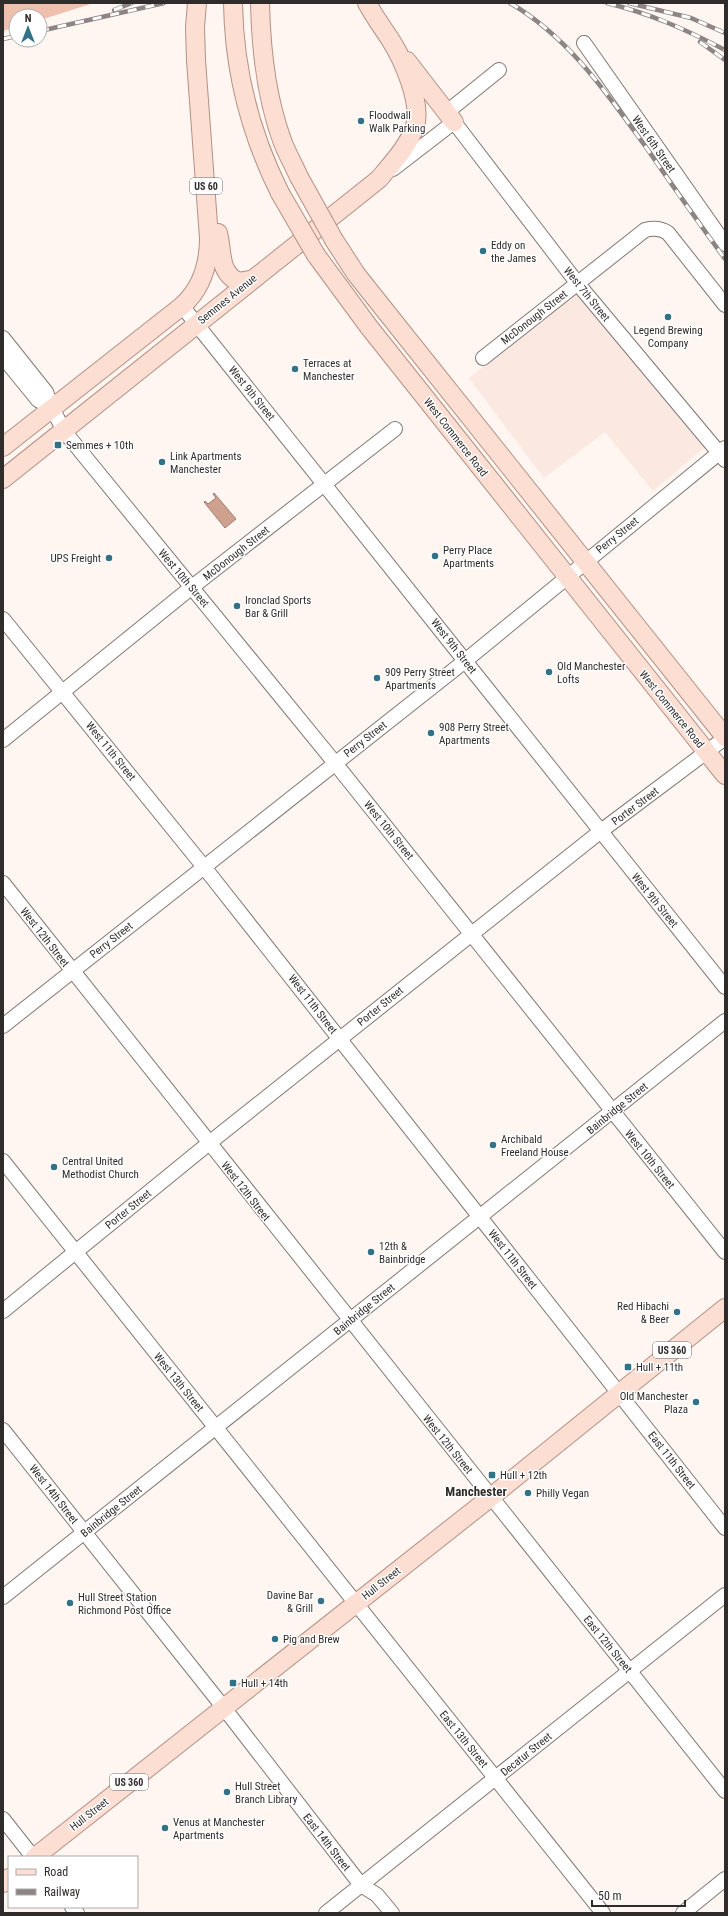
<svg xmlns="http://www.w3.org/2000/svg" width="728" height="1916" viewBox="0 0 728 1916" font-family="'Roboto Condensed',sans-serif">
	<style>
		.built { fill: #fae8e1 }
		.green { fill: #f0c0af }
		.water { fill: #d0a08e; stroke: #a07d70 }
		.lines { fill: none; stroke-linecap: round; stroke-linejoin: round }
		.minor-casing { stroke: #827976; stroke-width: 16 }
		.major-casing { stroke: #b39185; stroke-width: 20 }
		.minor { stroke: #fff; stroke-width: 14 }
		.major { stroke: #fcded3; stroke-width: 18 }
		.rail-casing { stroke: #8c8583; stroke-width: 4.5 }
		.rail { stroke: #fff; stroke-width: 3; stroke-dasharray: 9; stroke-linecap: butt }
		.major-bridge-casing { stroke: #b39185; stroke-width: 20; stroke-linecap: butt }
		.major-bridge { stroke: #fcded3; stroke-width: 18 }
		.poi-dot { fill: #327286; stroke: #fff; stroke-width: 1.5 }
		.labels { text-anchor: middle; stroke-width: 3; stroke-linejoin: round; paint-order: stroke }
		.shield { fill: #fff; stroke: #6e6b6b; stroke-width: 1 }
		.shield-label { font-size: 10px; font-weight: bold; fill: #302c2b }
		.poi-label { font-size: 11px; fill: #302c2b; stroke: #fff; text-anchor: start }
		.street-label { font-size: 11px; fill: #302c2b; stroke: #fff }
		.quarter-label { font-size: 13px; font-weight: bold; fill: #302c2b; stroke: #fff }
	</style>
	<rect width="100%" height="100%" fill="#fff5f1"/>
	<path class="built" d="M 577,293 L 705,447 L 653,491 L 605,432 L 544,478 L 469,378 Z"/>
	<path class="green" d="M 3,3 L 94,3 L 40,20 L 40,16 L 16,16 L 16,27 L 3,31 Z"/>
	<path class="water" d="M 214,493 L 236,519 L 225,528 L 204,502 L 205,501 L 208,504 L 216,498 L 213,494 Z"/>
	<g class="lines">
		<g class="minor-casing">
			<g id="minor">
				<path d="M 584,43 L 725,244"/>
				<path d="M 447,112 L 499,70"/>
				<path d="M 393,169 L 454,122 L 578,284 L 725,460"/>
				<path d="M 182,306 L 725,987"/>
				<path d="M 3,338 L 46,392 L 52,408 L 64,431 L 335,763 L 725,1252"/>
				<path d="M 3,357 L 38,400 L 52,408"/>
				<path d="M 483,358 L 645,230 C 653,228 661,228 668,233 L 725,305"/>
				<path d="M 3,619 L 204,867 L 725,1528"/>
				<path d="M 3,740 L 192,587 L 395,429"/>
				<path d="M 3,883 L 725,1791"/>
				<path d="M 3,1026 L 465,661 L 725,448"/>
				<path d="M 3,1161 L 603,1913"/>
				<path d="M 3,1311 L 208,1144 L 601,831 L 725,738"/>
				<path d="M 3,1430 L 224,1708 L 361,1885 L 377,1895 L 392,1913"/>
				<path d="M 3,1597 L 725,1021"/>
				<path d="M 3,1819 L 33,1857"/>
				<path d="M 72,1907 L 77,1913"/>
				<path d="M 326,1913 L 725,1595"/>
				<path d="M 683,1913 L 725,1879"/>
			</g>
		</g>
		<g class="major-casing">
			<g id="major">
				<path d="M 233,3 C 234,70 250,133 280,193"/>
				<path d="M 260,3 C 261,50 266,98 283,143 C 288,155 294,166 299,177"/>
				<path d="M 407,61 L 454,122"/>
				<path d="M 218,233 C 223,252 218,271 238,282 L 251,280"/>
				<path d="M 334,240 L 356,274 L 383,308 L 725,737"/>
				<path d="M 316,255 L 369,327 L 725,775"/>
				<path d="M 3,447 L 182,306 C 202,288 209,264 209,238 L 196,60 L 195,27 L 197,3"/>
				<path d="M 3,479 L 379,179 C 392,163 408,147 415,126 C 422,103 403,59 390,39 C 382,27 374,16 367,3"/>
				<path d="M 35,1857 L 491,1497 L 725,1308"/>
				<path d="M 3,1883 L 9,1878"/>
			</g>
		</g>
		<use href="#minor" class="minor"/>
		<use href="#major" class="major"/>
		<g class="rail-casing">
			<g id="rail">
				<path d="M 510,3 C 570,38 608,95 648,150 C 673,187 699,223 725,259"/>
				<path d="M 607,3 C 651,14 685,29 725,50"/>
				<path d="M 629,3 L 691,18 L 725,33"/>
				<path d="M 114,10 L 132,3"/>
				<path d="M 40,31 L 164,3"/>
				<path d="M 3,39 L 16,36"/>
				<path d="M 700,42 L 725,60"/>
			</g>
		</g>
		<use href="#rail" class="rail"/>
		<g class="major-bridge-casing">
			<g id="major-bridge">
				<path d="M 299,177 L 334,240"/>
				<path d="M 280,193 L 316,255"/>
			</g>
		</g>
		<use href="#major-bridge" class="major-bridge"/>
	</g>
	<g class="poi-dot">
		<circle cx="361" cy="121" r="4"/>
		<circle cx="483" cy="251" r="4"/>
		<circle cx="668" cy="317" r="4"/>
		<circle cx="295" cy="369" r="4"/>
		<rect x="54" y="441" width="8" height="8" rx="2"/>
		<circle cx="162" cy="462" r="4"/>
		<circle cx="435" cy="556" r="4"/>
		<circle cx="109" cy="558" r="4"/>
		<circle cx="237" cy="606" r="4"/>
		<circle cx="549" cy="672" r="4"/>
		<circle cx="377" cy="678" r="4"/>
		<circle cx="431" cy="733" r="4"/>
		<circle cx="493" cy="1145" r="4"/>
		<circle cx="54" cy="1167" r="4"/>
		<circle cx="371" cy="1252" r="4"/>
		<circle cx="677" cy="1312" r="4"/>
		<rect x="624" y="1363" width="8" height="8" rx="2"/>
		<circle cx="696" cy="1402" r="4"/>
		<rect x="488" y="1471" width="8" height="8" rx="2"/>
		<circle cx="528" cy="1493" r="4"/>
		<circle cx="321" cy="1601" r="4"/>
		<circle cx="70" cy="1603" r="4"/>
		<circle cx="275" cy="1639" r="4"/>
		<rect x="229" y="1679" width="8" height="8" rx="2"/>
		<circle cx="227" cy="1792" r="4"/>
		<circle cx="165" cy="1828" r="4"/>
	</g>
	<g class="labels">
		<g class="shield">
			<rect x="190" y="178" width="32" height="16" rx="3"/>
			<rect x="653" y="1342" width="38" height="16" rx="3"/>
			<rect x="110" y="1774" width="38" height="16" rx="3"/>
		</g>
		<g class="shield-label">
			<text x="206" y="190">US 60</text>
			<text x="672" y="1354">US 360</text>
			<text x="129" y="1786">US 360</text>
		</g>
		<g class="poi-label">
			<text x="369" y="119">Floodwall<tspan x="369" dy="13">Walk Parking</tspan></text>
			<text x="491" y="249">Eddy on<tspan x="491" dy="13">the James</tspan></text>
			<text x="668" y="334" text-anchor="middle">Legend Brewing<tspan x="668" dy="13">Company</tspan></text>
			<text x="303" y="367">Terraces at<tspan x="303" dy="13">Manchester</tspan></text>
			<text x="66" y="449">Semmes + 10th</text>
			<text x="170" y="460">Link Apartments<tspan x="170" dy="13">Manchester</tspan></text>
			<text x="443" y="554">Perry Place<tspan x="443" dy="13">Apartments</tspan></text>
			<text x="101" y="562" text-anchor="end">UPS Freight</text>
			<text x="245" y="604">Ironclad Sports<tspan x="245" dy="13">Bar &amp; Grill</tspan></text>
			<text x="557" y="670">Old Manchester<tspan x="557" dy="13">Lofts</tspan></text>
			<text x="385" y="676">909 Perry Street<tspan x="385" dy="13">Apartments</tspan></text>
			<text x="439" y="731">908 Perry Street<tspan x="439" dy="13">Apartments</tspan></text>
			<text x="501" y="1143">Archibald<tspan x="501" dy="13">Freeland House</tspan></text>
			<text x="62" y="1165">Central United<tspan x="62" dy="13">Methodist Church</tspan></text>
			<text x="379" y="1250">12th &amp;<tspan x="379" dy="13">Bainbridge</tspan></text>
			<text x="669" y="1310" text-anchor="end">Red Hibachi<tspan x="669" dy="13">&amp; Beer</tspan></text>
			<text x="636" y="1371">Hull + 11th</text>
			<text x="688" y="1400" text-anchor="end">Old Manchester<tspan x="688" dy="13">Plaza</tspan></text>
			<text x="500" y="1479">Hull + 12th</text>
			<text x="536" y="1497">Philly Vegan</text>
			<text x="313" y="1599" text-anchor="end">Davine Bar<tspan x="313" dy="13">&amp; Grill</tspan></text>
			<text x="78" y="1601">Hull Street Station<tspan x="78" dy="13">Richmond Post Office</tspan></text>
			<text x="283" y="1643">Pig and Brew</text>
			<text x="241" y="1687">Hull + 14th</text>
			<text x="235" y="1790">Hull Street<tspan x="235" dy="13">Branch Library</tspan></text>
			<text x="173" y="1826">Venus at Manchester<tspan x="173" dy="13">Apartments</tspan></text>
		</g>
		<g class="street-label">
			<text transform="translate(654 144) rotate(55)" y="4">West 6th Street</text>
			<text transform="translate(587 294) rotate(51)" y="4">West 7th Street</text>
			<text transform="translate(227 299) rotate(-39)" y="4">Semmes Avenue</text>
			<text transform="translate(534 317) rotate(-38)" y="4">McDonough Street</text>
			<text transform="translate(252 393) rotate(51)" y="4">West 9th Street</text>
			<text transform="translate(456 437) rotate(52)" y="4">West Commerce Road</text>
			<text transform="translate(617 535) rotate(-39)" y="4">Perry Street</text>
			<text transform="translate(236 553) rotate(-38)" y="4">McDonough Street</text>
			<text transform="translate(184 578) rotate(50)" y="4">West 10th Street</text>
			<text transform="translate(454 646) rotate(52)" y="4">West 9th Street</text>
			<text transform="translate(672 709) rotate(51)" y="4">West Commerce Road</text>
			<text transform="translate(365 739) rotate(-38)" y="4">Perry Street</text>
			<text transform="translate(111 751) rotate(51)" y="4">West 11th Street</text>
			<text transform="translate(635 806) rotate(-37)" y="4">Porter Street</text>
			<text transform="translate(389 830) rotate(51)" y="4">West 10th Street</text>
			<text transform="translate(655 900) rotate(51)" y="4">West 9th Street</text>
			<text transform="translate(45 937) rotate(52)" y="4">West 12th Street</text>
			<text transform="translate(111 940) rotate(-38)" y="4">Perry Street</text>
			<text transform="translate(313 1004) rotate(52)" y="4">West 11th Street</text>
			<text transform="translate(380 1006) rotate(-39)" y="4">Porter Street</text>
			<text transform="translate(617 1108) rotate(-39)" y="4">Bainbridge Street</text>
			<text transform="translate(650 1159) rotate(51)" y="4">West 10th Street</text>
			<text transform="translate(246 1191) rotate(52)" y="4">West 12th Street</text>
			<text transform="translate(128 1209) rotate(-39)" y="4">Porter Street</text>
			<text transform="translate(513 1259) rotate(52)" y="4">West 11th Street</text>
			<text transform="translate(364 1309) rotate(-39)" y="4">Bainbridge Street</text>
			<text transform="translate(179 1382) rotate(51)" y="4">West 13th Street</text>
			<text transform="translate(448 1444) rotate(51)" y="4">West 12th Street</text>
			<text transform="translate(672 1460) rotate(52)" y="4">East 11th Street</text>
			<text transform="translate(54 1494) rotate(52)" y="4">West 14th Street</text>
			<text transform="translate(111 1511) rotate(-39)" y="4">Bainbridge Street</text>
			<text transform="translate(381 1583) rotate(-38)" y="4">Hull Street</text>
			<text transform="translate(608 1644) rotate(51)" y="4">East 12th Street</text>
			<text transform="translate(464 1739) rotate(51)" y="4">East 13th Street</text>
			<text transform="translate(526 1754) rotate(-39)" y="4">Decatur Street</text>
			<text transform="translate(89 1814) rotate(-38)" y="4">Hull Street</text>
			<text transform="translate(327 1842) rotate(52)" y="4">East 14th Street</text>
		</g>
		<g class="quarter-label">
			<text x="476" y="1496">Manchester</text>
		</g>
	</g>
	<rect width="728" height="1916" fill="none" stroke="#302c2b" stroke-width="8"/>
	<rect x="8" y="1856" width="130" height="52" fill="#ffffff" stroke="#acabaa"/>
	<rect x="16" y="1869" width="20" height="6" fill="#fcded3" stroke="#acabaa"/>
	<text x="44" y="1876" font-size="12" fill="#302c2b">Road</text>
	<rect x="16" y="1889" width="20" height="6" fill="#8c8583" stroke="#acabaa"/>
	<text x="44" y="1896" font-size="12" fill="#302c2b">Railway</text>
	<g transform="translate(28 28)"><circle r="19" fill="#ffffff" stroke="#acabaa"/>
	<path d="M0-3L7 15L0 10L-7 15Z" fill="#327286"/>
	<text y="-6" font-size="11" font-weight="bold" text-anchor="middle" fill="#302c2b">N</text>
	</g>
	<path d="M592 1900v6h93v-6" fill="none" stroke="#302c2b" stroke-width="2"/>
	<text x="598" y="1900" font-size="12" fill="#302c2b" stroke="#ffffff" stroke-width="3" paint-order="stroke">50 m</text>
</svg>
